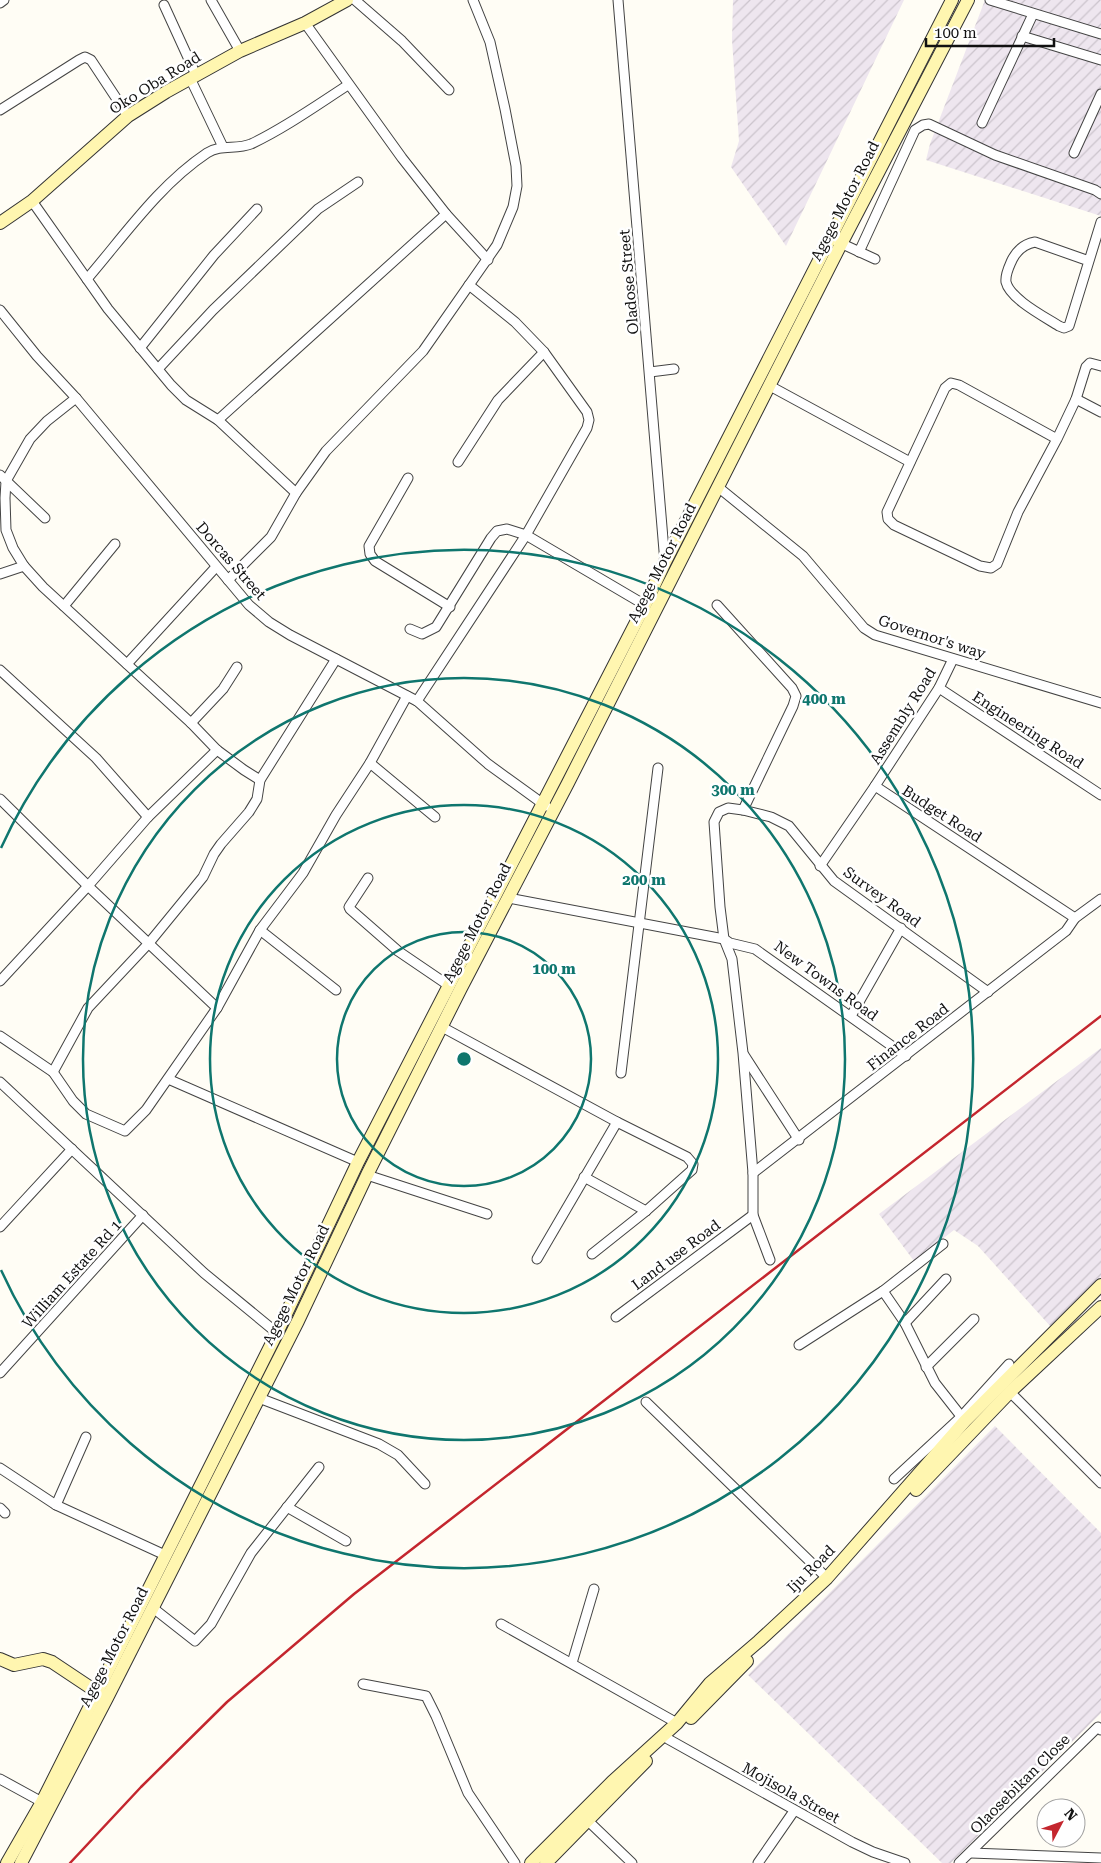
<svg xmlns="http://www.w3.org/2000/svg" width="1101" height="1863" viewBox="0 0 1101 1863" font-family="'Roboto Serif',serif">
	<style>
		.industrial { fill: url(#industrial-furrows) }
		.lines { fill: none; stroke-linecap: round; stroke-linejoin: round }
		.street-casing { stroke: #444; stroke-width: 11 }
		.secondary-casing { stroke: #333; stroke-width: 14 }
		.street { stroke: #fff; stroke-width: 9 }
		.secondary { stroke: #fff6b0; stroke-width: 12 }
		.rail { stroke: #c4262e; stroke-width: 2.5 }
		.ring { fill: none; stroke: #0f766e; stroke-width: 2.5 }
		.labels { text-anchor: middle; stroke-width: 5; stroke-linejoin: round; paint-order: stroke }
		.street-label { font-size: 15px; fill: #111; stroke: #fff }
		.centre { fill: #0f766e; stroke: #fff; stroke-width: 2.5 }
		.ring-label { font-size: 15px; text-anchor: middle; font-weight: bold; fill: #0f766e; stroke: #fff; stroke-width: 5; stroke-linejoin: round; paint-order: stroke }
	</style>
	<defs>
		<pattern id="industrial-furrows" width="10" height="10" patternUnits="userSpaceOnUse" patternTransform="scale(1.25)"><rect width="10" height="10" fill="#eee6ef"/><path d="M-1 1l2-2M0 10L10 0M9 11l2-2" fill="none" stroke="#cbc4cc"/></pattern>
	</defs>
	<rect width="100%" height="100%" fill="#fffdf5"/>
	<g class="industrial">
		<path d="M 733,0 L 904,0 L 786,246 L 731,167 L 739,141 L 732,40 Z"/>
		<path d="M 985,0 L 1101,0 L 1101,216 L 926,160 L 930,144 Z"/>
		<path d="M 1101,1048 L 1101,1277 L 1051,1327 L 978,1246 L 954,1230 L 914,1261 L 879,1214 Z"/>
		<path d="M 995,1426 L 1101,1533 L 1101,1713 L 951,1863 L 942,1863 L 748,1675 Z"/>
	</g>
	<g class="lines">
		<g class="street-casing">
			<g id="street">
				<path d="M 211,0 L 240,51"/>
				<path d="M 355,0 L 402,41 L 449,90"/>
				<path d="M 618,0 L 665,563"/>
				<path d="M 990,0 L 1101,34"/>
				<path d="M 0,3 L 4,0"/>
				<path d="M 164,5 L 196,75"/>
				<path d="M 305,23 L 402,158 L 446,214 L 488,260"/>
				<path d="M 1022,36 L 1101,60"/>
				<path d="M 190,78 L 223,147"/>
				<path d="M 0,110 L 79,60 L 85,57 L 91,60 L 128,116"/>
				<path d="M 982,123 L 1033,14"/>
				<path d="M 1074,153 L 1101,94"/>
				<path d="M 32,201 L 108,309 L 171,385 L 186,400 L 218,420 L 296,493"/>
				<path d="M 836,241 L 875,259"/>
				<path d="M 859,252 L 915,130 L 923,125 L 929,124 L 995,155 L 1095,190 L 1101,194"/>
				<path d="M 1089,261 L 1035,242 C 1024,244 1017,250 1012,260 C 1009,267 1005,274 1006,282 C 1010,299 1045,317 1059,326 L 1064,328 L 1069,326 L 1101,222"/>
				<path d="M 87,279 C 124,236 159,185 207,153 C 221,144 236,150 251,144 C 285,128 317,105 348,85"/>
				<path d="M 0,310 L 37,356 L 76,398 L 249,605 L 269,622 L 290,635 L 417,701 L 488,764 L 546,806"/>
				<path d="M 140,348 L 214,255 L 257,209"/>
				<path d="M 158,369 L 213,310 L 318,209 L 358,182"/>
				<path d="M 650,372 L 674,369"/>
				<path d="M 770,386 L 910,462"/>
				<path d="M 76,398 L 47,421 L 30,439 L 6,481 L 5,498 L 6,530 L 13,548 L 24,566 L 43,587 L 191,723 L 217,750 L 244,770 L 260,780"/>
				<path d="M 1076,399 L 1101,412"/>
				<path d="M 218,420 L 446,214"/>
				<path d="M 1057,439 L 959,385 L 951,383 L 945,388 L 887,512 L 888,519 L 894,525 L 980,566 L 991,568 L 997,564 L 1018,512 L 1057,439 L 1076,399 L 1086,367 L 1090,363 L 1101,366"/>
				<path d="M 458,462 L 498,400 L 544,352"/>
				<path d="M 0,475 L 45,518"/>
				<path d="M 408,478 L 369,546 L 370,554 L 375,561 L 450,607"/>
				<path d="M 718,487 L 803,556 L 864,628 L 875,635 L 1101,703"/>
				<path d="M 0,574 L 24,566"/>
				<path d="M 228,580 L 271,537 L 296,493 L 326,451 L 423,351 L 497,245 L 513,207 L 517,186 L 516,166 L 505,109 L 490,42 L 473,0"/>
				<path d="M 717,605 L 792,688 L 796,696 L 793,706 L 743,810"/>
				<path d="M 64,606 L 115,544"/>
				<path d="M 410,629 L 422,634 L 436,627 L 491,538 L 497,531 L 507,529 L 526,535 L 645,605"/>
				<path d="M 127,664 L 216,567"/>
				<path d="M 0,670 L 96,758 L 148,817"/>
				<path d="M 939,688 L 1101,795"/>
				<path d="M 417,701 L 526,535 L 587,428 L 589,420 L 587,412 L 544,352 L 515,322 L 469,285"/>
				<path d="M 191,723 L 223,689 L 237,667"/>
				<path d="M 370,763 L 435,817"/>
				<path d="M 875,786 L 939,688 L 953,659"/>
				<path d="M 0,799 L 88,886 L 217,1008"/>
				<path d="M 820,866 L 875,786 L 1075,918"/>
				<path d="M 368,878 L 349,907 L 350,909 L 398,951 L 448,985"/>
				<path d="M 508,898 L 724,939 L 730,943 L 755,949 L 906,1056"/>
				<path d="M 260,930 L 336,990"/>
				<path d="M 0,981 L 88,886 L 148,817 L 217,750"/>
				<path d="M 851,1016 L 901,928"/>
				<path d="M 442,1027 L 617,1122 L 687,1157 L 693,1164 L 692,1170 L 646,1211 L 592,1254"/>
				<path d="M 0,1036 L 53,1072 L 73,1101 L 86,1114 L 125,1131 L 146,1110 L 217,1008 L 260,930 L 303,873 L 336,815 L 370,763 L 407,696"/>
				<path d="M 744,1055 L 799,1140"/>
				<path d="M 53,1072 L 88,1008 L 149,943 L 203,877 L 214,854 L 221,844 L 249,812 L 257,799 L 260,780 L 336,659"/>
				<path d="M 621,1073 L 658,768"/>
				<path d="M 168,1079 L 358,1162"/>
				<path d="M 0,1082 L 204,1273 L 277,1333"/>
				<path d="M 753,1173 L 1066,931 L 1075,918 L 1101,899"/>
				<path d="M 367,1175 L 487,1214"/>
				<path d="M 584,1177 L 646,1211"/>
				<path d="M 0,1227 L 72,1149"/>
				<path d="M 537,1259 L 617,1122"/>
				<path d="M 770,1260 L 753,1215 L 753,1173 L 743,1053 L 732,959 L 724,939 L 720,907 L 714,822 L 719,812 L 728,808 L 743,810 L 771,817 L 789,826 L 834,881 L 988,992"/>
				<path d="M 883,1291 L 905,1323 L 935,1383 L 964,1420"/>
				<path d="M 616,1317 L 753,1215"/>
				<path d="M 905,1323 L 946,1279"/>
				<path d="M 799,1345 L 883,1291 L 943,1244"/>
				<path d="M 926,1367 L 974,1319"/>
				<path d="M 0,1373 L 143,1215"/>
				<path d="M 1010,1392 L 1101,1483"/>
				<path d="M 259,1398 L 379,1444 L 398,1455 L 425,1484"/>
				<path d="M 646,1402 L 827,1578"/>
				<path d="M 0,1468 L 56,1505 L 165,1555"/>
				<path d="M 894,1479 L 961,1417 L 1009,1364"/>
				<path d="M 56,1505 L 86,1437"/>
				<path d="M 287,1507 L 346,1541"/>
				<path d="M 0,1508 L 5,1513"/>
				<path d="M 153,1608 L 195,1641 L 211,1624 L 251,1553 L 319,1467"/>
				<path d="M 501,1624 L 677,1723"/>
				<path d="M 572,1663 L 594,1589"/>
				<path d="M 363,1684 L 426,1696 L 436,1716 L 468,1793 L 515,1863"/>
				<path d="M 668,1739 L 852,1842 L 873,1852 L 905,1863"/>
				<path d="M 0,1779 L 42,1802"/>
				<path d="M 584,1817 L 632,1863"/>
				<path d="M 971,1853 L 1101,1858"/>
				<path d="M 758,1863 L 794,1811"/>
				<path d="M 959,1863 L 1098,1727 L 1101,1730"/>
			</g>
		</g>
		<g class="secondary-casing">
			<g id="secondary">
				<path d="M 0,223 L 32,201 L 128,116 L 166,92 L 240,51 L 305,23 L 347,0"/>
				<path d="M 916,1490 L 1010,1392 L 1101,1307"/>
				<path d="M 0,1659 L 14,1665 L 43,1659 L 52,1662 L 103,1696"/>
				<path d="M 691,1718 L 747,1661"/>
				<path d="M 7,1863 L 42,1802 L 277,1333 L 358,1162 L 645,605 L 665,562 L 952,0"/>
				<path d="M 21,1863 L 107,1698 L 298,1321 L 367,1175 L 461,988 L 568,783 L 841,244 L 968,0"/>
				<path d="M 531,1863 L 612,1782 L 677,1723 L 710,1683 L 759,1641 L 827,1578 L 965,1421 L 1101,1285"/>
				<path d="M 546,1863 L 646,1761"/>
			</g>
		</g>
		<use href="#street" class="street"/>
		<use href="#secondary" class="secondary"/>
		<path class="rail" d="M 70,1863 L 141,1787 L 227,1702 L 354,1594 L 1101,1016"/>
	</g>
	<g class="ring">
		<circle cx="464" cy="1059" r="127"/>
		<circle cx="464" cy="1059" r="254"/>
		<circle cx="464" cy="1059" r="381"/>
		<path d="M1 848A509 509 0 1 1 1 1270"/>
	</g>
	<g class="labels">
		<g class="street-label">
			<text transform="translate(155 83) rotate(-32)" y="5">Oko Oba Road</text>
			<text transform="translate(845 201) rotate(-63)" y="5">Agege Motor Road</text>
			<text transform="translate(629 282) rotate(-95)" y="5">Oladose Street</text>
			<text transform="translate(231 561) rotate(49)" y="5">Dorcas Street</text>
			<text transform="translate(662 563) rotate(-63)" y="5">Agege Motor Road</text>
			<text transform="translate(932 637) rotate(18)" y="5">Governor's way</text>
			<text transform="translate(903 716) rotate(-58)" y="5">Assembly Road</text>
			<text transform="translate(1028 730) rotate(33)" y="5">Engineering Road</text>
			<text transform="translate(942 814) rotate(33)" y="5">Budget Road</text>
			<text transform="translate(882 897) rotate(36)" y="5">Survey Road</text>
			<text transform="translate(477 923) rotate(-63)" y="5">Agege Motor Road</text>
			<text transform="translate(826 981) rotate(36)" y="5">New Towns Road</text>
			<text transform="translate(908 1037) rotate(-38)" y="5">Finance Road</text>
			<text transform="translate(676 1255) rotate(-37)" y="5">Land use Road</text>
			<text transform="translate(72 1274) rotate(-48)" y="5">William Estate Rd 1</text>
			<text transform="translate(296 1285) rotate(-64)" y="5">Agege Motor Road</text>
			<text transform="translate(811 1569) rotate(-45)" y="5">Iju Road</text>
			<text transform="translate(114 1647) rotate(-63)" y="5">Agege Motor Road</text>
			<text transform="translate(1020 1784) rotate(-45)" y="5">Olaosebikan Close</text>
			<text transform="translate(791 1793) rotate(29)" y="5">Mojisola Street</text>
		</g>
	</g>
	<circle cx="464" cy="1059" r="8" class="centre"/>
	<g class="ring-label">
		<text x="824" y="704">400 m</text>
		<text x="733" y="795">300 m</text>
		<text x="644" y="885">200 m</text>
		<text x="554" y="974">100 m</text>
	</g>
	<g transform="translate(1061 1823) rotate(49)"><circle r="24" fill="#ffffff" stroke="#a0a0a0"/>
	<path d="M0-4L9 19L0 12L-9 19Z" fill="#c4262e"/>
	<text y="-8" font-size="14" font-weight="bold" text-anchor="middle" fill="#111111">N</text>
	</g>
	<path d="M926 38v8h128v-8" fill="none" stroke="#111111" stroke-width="2.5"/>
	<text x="934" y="38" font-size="15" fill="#111111" stroke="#ffffff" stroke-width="4" paint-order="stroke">100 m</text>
</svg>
